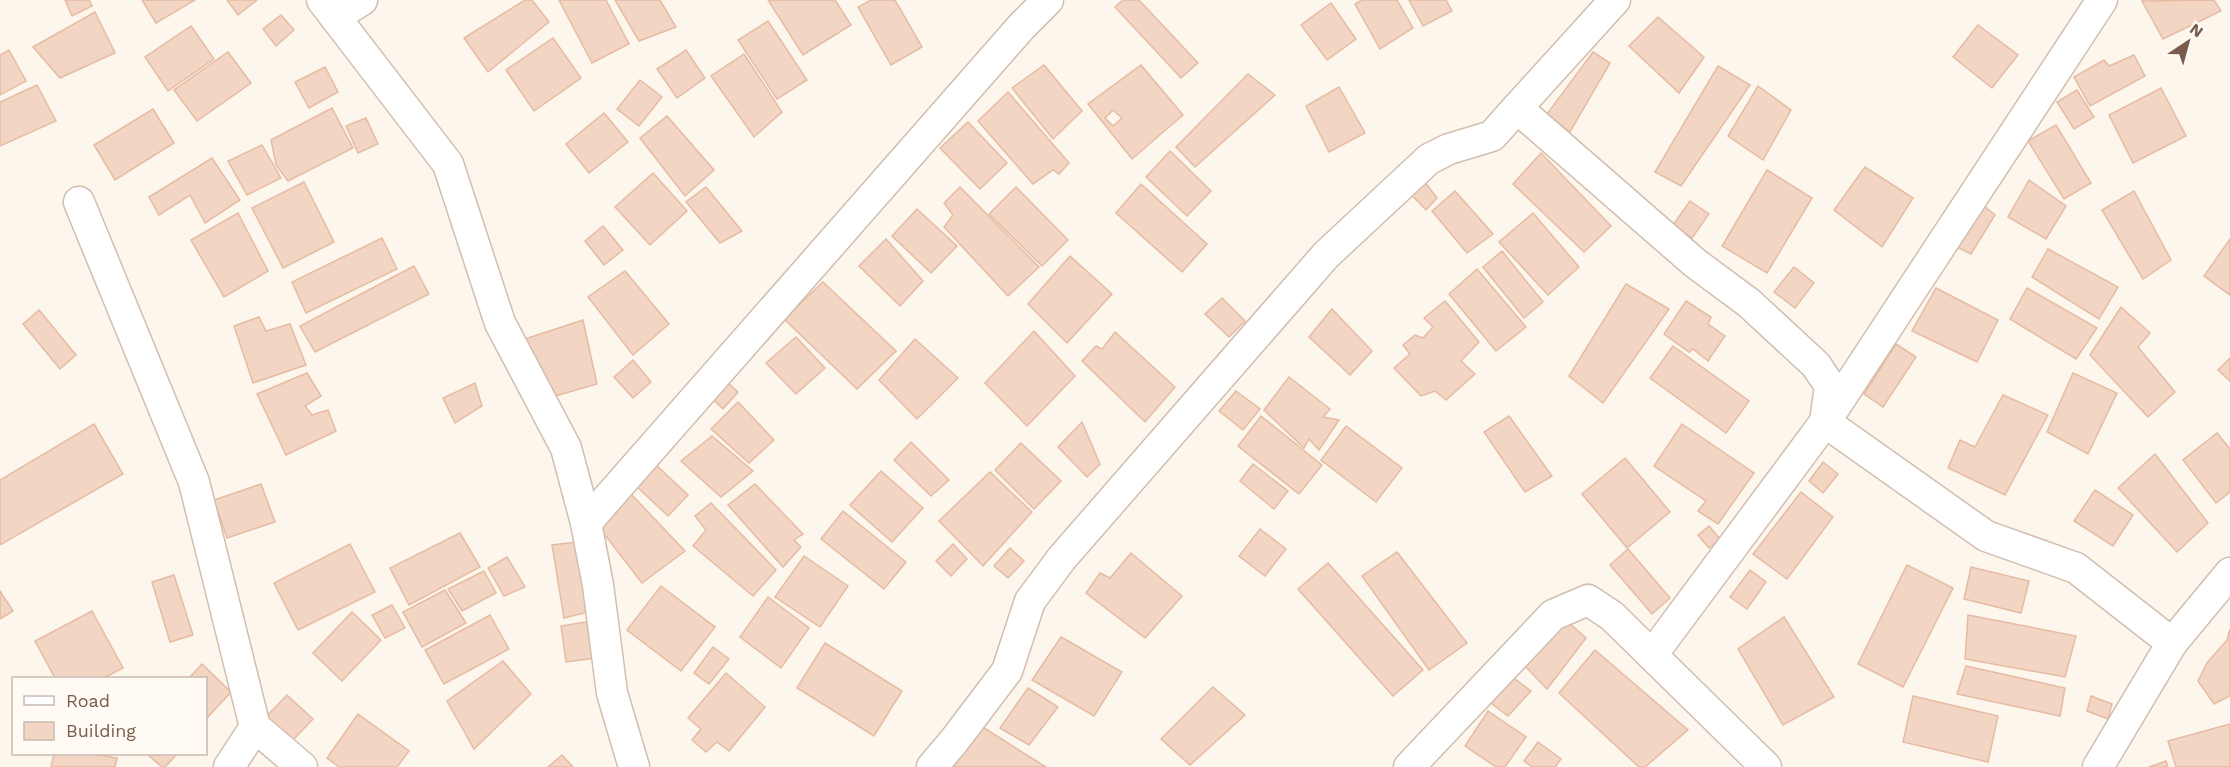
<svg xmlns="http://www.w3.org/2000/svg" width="2230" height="767" viewBox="0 0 2230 767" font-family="'Work Sans',sans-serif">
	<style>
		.building { fill: #f3d5c3; stroke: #e6bba3; stroke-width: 1.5; fill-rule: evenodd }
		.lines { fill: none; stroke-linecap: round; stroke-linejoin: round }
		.street-casing { stroke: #d1beb0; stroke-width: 33 }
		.street { stroke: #fff; stroke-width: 30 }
	</style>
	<rect width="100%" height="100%" fill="#fdf6ec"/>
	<g class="building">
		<path d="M 65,0 L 89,0 L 92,6 L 72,16 Z"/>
		<path d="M 142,0 L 195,0 L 156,23 Z"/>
		<path d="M 227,0 L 257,0 L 238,15 Z"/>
		<path d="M 525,0 L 532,0 L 549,22 L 488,72 L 464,38 Z"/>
		<path d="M 559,0 L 606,0 L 629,44 L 592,63 Z"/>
		<path d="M 615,0 L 660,0 L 676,27 L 639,41 Z"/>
		<path d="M 768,0 L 835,0 L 851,25 L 803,55 Z"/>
		<path d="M 871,0 L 895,0 L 922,47 L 891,65 L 858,7 Z"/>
		<path d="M 1123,0 L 1139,0 L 1198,63 L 1181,78 L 1115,7 Z"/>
		<path d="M 1362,0 L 1397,0 L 1413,28 L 1380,49 L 1355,4 Z"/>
		<path d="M 1409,0 L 1446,0 L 1452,11 L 1423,26 Z"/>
		<path d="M 2214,0 L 2221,11 L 2163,39 L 2142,1 Z"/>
		<path d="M 1331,3 L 1356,39 L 1327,60 L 1301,25 Z"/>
		<path d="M 95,12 L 115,53 L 60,78 L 33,47 Z"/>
		<path d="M 281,15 L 294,30 L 276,46 L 263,29 Z"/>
		<path d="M 1658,17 L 1704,57 L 1679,93 L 1629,46 Z"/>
		<path d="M 768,21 L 807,80 L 777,99 L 738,40 Z"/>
		<path d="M 1978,25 L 2018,55 L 1992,88 L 1953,57 Z"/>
		<path d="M 191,26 L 214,59 L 168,91 L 145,57 Z"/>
		<path d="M 553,38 L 581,78 L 534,111 L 506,70 Z"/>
		<path d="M 9,50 L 26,81 L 0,95 L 0,55 Z"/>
		<path d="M 686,50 L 705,78 L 677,98 L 657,69 Z"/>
		<path d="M 228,52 L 251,83 L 197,121 L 174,90 Z"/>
		<path d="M 1593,52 L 1610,63 L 1570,132 L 1547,114 Z"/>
		<path d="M 744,54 L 782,112 L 754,137 L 711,76 Z"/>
		<path d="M 2134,55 L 2145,76 L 2090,106 L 2074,77 L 2104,60 L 2109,66 Z"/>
		<path d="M 1044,65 L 1082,111 L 1053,139 L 1012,88 Z"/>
		<path d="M 1141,65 L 1183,115 L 1132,159 L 1088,104 ZM 1113,110 L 1122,118 L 1113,126 L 1105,118 Z"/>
		<path d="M 1718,66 L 1750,85 L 1681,186 L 1655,172 Z"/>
		<path d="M 325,67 L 338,92 L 309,108 L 295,82 Z"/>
		<path d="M 1248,74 L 1275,95 L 1195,167 L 1176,147 Z"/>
		<path d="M 640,80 L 662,97 L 639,126 L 617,109 Z"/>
		<path d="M 37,85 L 56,121 L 0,146 L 0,102 Z"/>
		<path d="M 1758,86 L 1791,110 L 1763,160 L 1728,136 Z"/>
		<path d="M 1339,87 L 1365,133 L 1329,152 L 1306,106 Z"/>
		<path d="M 2161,88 L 2186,136 L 2133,163 L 2109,115 Z"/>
		<path d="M 2077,90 L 2094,117 L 2074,129 L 2057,102 Z"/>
		<path d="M 1008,92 L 1069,163 L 1059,174 L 1053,170 L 1033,184 L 978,121 Z"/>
		<path d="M 332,108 L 353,148 L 288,181 L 276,165 L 271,140 Z"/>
		<path d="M 153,109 L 174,143 L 115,180 L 94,145 Z"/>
		<path d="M 604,113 L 628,142 L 589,173 L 566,144 Z"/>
		<path d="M 667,116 L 714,170 L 685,196 L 640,138 Z"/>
		<path d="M 366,118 L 378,144 L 358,153 L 346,126 Z"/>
		<path d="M 968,122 L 1007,163 L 980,189 L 940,148 Z"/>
		<path d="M 2056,125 L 2091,183 L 2064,199 L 2028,141 Z"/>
		<path d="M 262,145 L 281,178 L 247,195 L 228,161 Z"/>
		<path d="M 1170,151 L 1211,191 L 1187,216 L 1146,177 Z"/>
		<path d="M 1541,153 L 1611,226 L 1584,252 L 1513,184 Z"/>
		<path d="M 212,158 L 240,200 L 205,223 L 190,195 L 159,215 L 149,197 Z"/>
		<path d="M 1865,167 L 1913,198 L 1882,247 L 1834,210 Z"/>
		<path d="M 1767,170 L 1812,198 L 1767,273 L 1722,246 Z"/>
		<path d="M 653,173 L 687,211 L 650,245 L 615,207 Z"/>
		<path d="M 1421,177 L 1437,198 L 1426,210 L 1406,189 Z"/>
		<path d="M 2029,180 L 2066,206 L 2046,239 L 2008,217 Z"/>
		<path d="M 304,182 L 334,242 L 283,268 L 252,208 Z"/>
		<path d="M 1141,184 L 1207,244 L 1182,272 L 1116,213 Z"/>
		<path d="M 706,187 L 742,231 L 720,243 L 686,202 Z"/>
		<path d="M 960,187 L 1039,267 L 1008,296 L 944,227 L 953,215 L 944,203 Z"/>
		<path d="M 1016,187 L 1068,240 L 1042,266 L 989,214 Z"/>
		<path d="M 1455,191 L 1493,234 L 1467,253 L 1432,211 Z"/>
		<path d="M 2134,191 L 2171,260 L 2143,279 L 2102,210 Z"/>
		<path d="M 1975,199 L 1995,215 L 1971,254 L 1953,245 Z"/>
		<path d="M 1690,201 L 1709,214 L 1692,238 L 1673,225 Z"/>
		<path d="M 917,209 L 957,246 L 931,273 L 892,236 Z"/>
		<path d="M 238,213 L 268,271 L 224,297 L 191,240 Z"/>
		<path d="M 1533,213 L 1579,267 L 1548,295 L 1499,242 Z"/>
		<path d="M 603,226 L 623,250 L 604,265 L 585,241 Z"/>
		<path d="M 382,238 L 397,269 L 306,313 L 292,282 Z"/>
		<path d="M 886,239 L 923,281 L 900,306 L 859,266 Z"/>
		<path d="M 2230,239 L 2230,295 L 2204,276 Z"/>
		<path d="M 2048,249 L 2118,287 L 2099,319 L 2032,277 Z"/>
		<path d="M 1502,251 L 1543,302 L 1524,318 L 1483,267 Z"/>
		<path d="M 1070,256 L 1112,294 L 1067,343 L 1028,304 Z"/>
		<path d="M 414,266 L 429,294 L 315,352 L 300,326 Z"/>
		<path d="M 1794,267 L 1814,283 L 1795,308 L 1774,292 Z"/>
		<path d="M 1477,269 L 1526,327 L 1496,351 L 1449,294 Z"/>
		<path d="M 625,271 L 669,324 L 633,355 L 588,297 Z"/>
		<path d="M 823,282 L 896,351 L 857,389 L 784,319 Z"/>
		<path d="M 1626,284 L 1669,309 L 1603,403 L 1569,376 Z"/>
		<path d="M 1936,288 L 1998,320 L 1977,362 L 1912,331 Z"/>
		<path d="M 2027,288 L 2097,328 L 2076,359 L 2010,319 Z"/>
		<path d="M 1222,298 L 1245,321 L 1229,337 L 1205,314 Z"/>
		<path d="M 1445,301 L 1479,342 L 1461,361 L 1475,374 L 1446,400 L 1435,391 L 1421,396 L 1394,368 L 1410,354 L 1403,345 L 1415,335 L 1423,338 L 1433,327 L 1424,318 Z"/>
		<path d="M 1686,301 L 1711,317 L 1708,324 L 1725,336 L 1708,361 L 1693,349 L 1689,352 L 1664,334 Z"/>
		<path d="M 2121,307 L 2150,333 L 2138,347 L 2175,392 L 2148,417 L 2090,355 Z"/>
		<path d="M 1332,309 L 1372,351 L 1350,375 L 1309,337 Z"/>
		<path d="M 39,310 L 76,355 L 60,369 L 23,324 Z"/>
		<path d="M 259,317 L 266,331 L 290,324 L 306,365 L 253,383 L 234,326 Z"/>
		<path d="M 583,320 L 597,384 L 548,398 L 522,340 Z"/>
		<path d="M 1034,331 L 1075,376 L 1027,426 L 985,383 Z"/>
		<path d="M 1115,332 L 1175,387 L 1145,422 L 1082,361 L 1096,346 L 1102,349 Z"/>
		<path d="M 796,337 L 825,368 L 796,394 L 766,363 Z"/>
		<path d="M 915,339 L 958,378 L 917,419 L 879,380 Z"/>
		<path d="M 1896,344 L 1916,357 L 1883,407 L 1864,394 Z"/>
		<path d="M 1673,346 L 1749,401 L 1726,433 L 1650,378 Z"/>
		<path d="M 2230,358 L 2230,381 L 2218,370 Z"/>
		<path d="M 633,360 L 651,382 L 633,398 L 614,377 Z"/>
		<path d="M 307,373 L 321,396 L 305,406 L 312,415 L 328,410 L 336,431 L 286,455 L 257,394 Z"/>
		<path d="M 2073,373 L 2117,393 L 2088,454 L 2047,432 Z"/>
		<path d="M 720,375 L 738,392 L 723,409 L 705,392 Z"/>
		<path d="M 1289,377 L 1330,409 L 1323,417 L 1339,420 L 1319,450 L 1309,439 L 1304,448 L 1264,410 Z"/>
		<path d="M 475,383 L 482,406 L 455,423 L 443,398 Z"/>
		<path d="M 1236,391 L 1260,409 L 1243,430 L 1219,411 Z"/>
		<path d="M 2003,395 L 2048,415 L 2005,495 L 1948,468 L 1960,440 L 1975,447 Z"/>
		<path d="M 738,402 L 774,440 L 749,463 L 711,429 Z"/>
		<path d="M 1261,416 L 1322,465 L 1299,494 L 1238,446 Z"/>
		<path d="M 1509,416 L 1552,476 L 1525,492 L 1484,432 Z"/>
		<path d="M 1082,422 L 1100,464 L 1087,477 L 1058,447 Z"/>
		<path d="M 94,424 L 123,474 L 0,545 L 0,480 Z"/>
		<path d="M 1682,424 L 1754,473 L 1718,524 L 1698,511 L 1706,501 L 1654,466 Z"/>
		<path d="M 1346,426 L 1402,468 L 1376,502 L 1321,460 Z"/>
		<path d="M 2217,433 L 2230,449 L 2230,492 L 2216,503 L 2183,460 Z"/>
		<path d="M 712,436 L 753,471 L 721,497 L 681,461 Z"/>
		<path d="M 911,442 L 949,480 L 931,496 L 894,460 Z"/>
		<path d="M 1021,443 L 1061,481 L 1034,509 L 995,470 Z"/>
		<path d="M 2155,454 L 2208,523 L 2177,552 L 2118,488 Z"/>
		<path d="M 1625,458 L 1670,512 L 1627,548 L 1582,494 Z"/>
		<path d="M 653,462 L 688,495 L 668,516 L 633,483 Z"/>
		<path d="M 1823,462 L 1838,474 L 1823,493 L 1809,481 Z"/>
		<path d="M 1253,464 L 1288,491 L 1274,509 L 1240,481 Z"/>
		<path d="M 881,471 L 923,508 L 892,542 L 850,505 Z"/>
		<path d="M 990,472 L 1032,512 L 983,566 L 939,521 Z"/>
		<path d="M 261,484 L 275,522 L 227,538 L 214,500 Z"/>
		<path d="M 755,484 L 803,534 L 794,540 L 801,547 L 783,567 L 728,505 Z"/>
		<path d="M 2095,490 L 2133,515 L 2113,546 L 2074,521 Z"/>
		<path d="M 1801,492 L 1833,517 L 1787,579 L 1753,554 Z"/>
		<path d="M 630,493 L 685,551 L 642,583 L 595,522 Z"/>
		<path d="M 711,503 L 776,570 L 753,596 L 693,546 L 706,530 L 695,516 Z"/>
		<path d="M 843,511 L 906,562 L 884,589 L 821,539 Z"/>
		<path d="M 1709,526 L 1720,539 L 1709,548 L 1698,535 Z"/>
		<path d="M 1260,529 L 1286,549 L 1265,576 L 1239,556 Z"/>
		<path d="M 460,533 L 480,567 L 409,605 L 390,568 Z"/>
		<path d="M 576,542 L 588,612 L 564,618 L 552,545 Z"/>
		<path d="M 350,544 L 375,592 L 298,630 L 274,583 Z"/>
		<path d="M 953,544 L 967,559 L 951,576 L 936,561 Z"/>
		<path d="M 1010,548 L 1024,561 L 1008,578 L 994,566 Z"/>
		<path d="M 1628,549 L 1670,598 L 1652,614 L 1610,565 Z"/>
		<path d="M 1397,552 L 1467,643 L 1429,670 L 1362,576 Z"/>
		<path d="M 1131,553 L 1182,596 L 1145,638 L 1086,593 L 1100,573 L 1110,578 Z"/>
		<path d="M 804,556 L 848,586 L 820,627 L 775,597 Z"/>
		<path d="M 507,557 L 525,587 L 504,596 L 488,568 Z"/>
		<path d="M 1328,563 L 1423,670 L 1393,696 L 1298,589 Z"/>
		<path d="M 1907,565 L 1953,588 L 1903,687 L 1858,664 Z"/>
		<path d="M 1971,567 L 2029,581 L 2021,613 L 1964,599 Z"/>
		<path d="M 1750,570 L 1766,582 L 1747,609 L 1730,597 Z"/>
		<path d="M 484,571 L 496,593 L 462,611 L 448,589 Z"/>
		<path d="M 174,575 L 193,635 L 170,642 L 152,582 Z"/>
		<path d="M 661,586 L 715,627 L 681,671 L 627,630 Z"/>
		<path d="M 445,590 L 466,623 L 422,647 L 403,612 Z"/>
		<path d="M 0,591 L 13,611 L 0,619 Z"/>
		<path d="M 768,597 L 809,628 L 781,668 L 740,637 Z"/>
		<path d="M 392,605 L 405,628 L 385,638 L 372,615 Z"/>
		<path d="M 92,611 L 123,668 L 104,678 L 55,678 L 35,641 Z"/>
		<path d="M 352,612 L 381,640 L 342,681 L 313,653 Z"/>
		<path d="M 490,615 L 509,649 L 444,684 L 425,650 Z"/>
		<path d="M 1968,615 L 2076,636 L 2065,677 L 1965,659 Z"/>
		<path d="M 1784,617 L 1834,697 L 1783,725 L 1738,649 Z"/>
		<path d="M 591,621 L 596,658 L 566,662 L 561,626 Z"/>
		<path d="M 1567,621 L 1586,638 L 1547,689 L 1525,666 Z"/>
		<path d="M 2230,629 L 2230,696 L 2214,704 L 2198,681 L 2207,663 L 2227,640 Z"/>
		<path d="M 1061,637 L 1122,672 L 1094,716 L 1032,680 Z"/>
		<path d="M 825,643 L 902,691 L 874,736 L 797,688 Z"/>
		<path d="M 713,647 L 729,659 L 709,684 L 694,673 Z"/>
		<path d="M 1595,650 L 1688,730 L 1645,767 L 1639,767 L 1559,693 Z"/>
		<path d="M 503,661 L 531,694 L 474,749 L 447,701 Z"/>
		<path d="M 202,664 L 231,692 L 206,719 L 206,678 L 189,678 Z"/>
		<path d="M 1966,666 L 2065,688 L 2060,716 L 1957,694 Z"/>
		<path d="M 726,673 L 765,707 L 729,751 L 717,742 L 706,752 L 692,740 L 701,729 L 688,718 Z"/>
		<path d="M 1511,676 L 1531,691 L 1508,716 L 1491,703 Z"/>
		<path d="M 1213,687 L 1245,715 L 1190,765 L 1161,739 Z"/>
		<path d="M 1028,688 L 1058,707 L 1029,745 L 1000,728 Z"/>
		<path d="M 287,695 L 313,719 L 291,742 L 265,718 Z"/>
		<path d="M 1913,696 L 1998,716 L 1988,762 L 1903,742 Z"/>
		<path d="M 2091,696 L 2112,704 L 2108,719 L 2087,711 Z"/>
		<path d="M 1488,711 L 1526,737 L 1505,767 L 1496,767 L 1465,746 Z"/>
		<path d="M 358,714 L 409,751 L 397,767 L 339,767 L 327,758 Z"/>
		<path d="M 978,724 L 1046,767 L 956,767 L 951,764 Z"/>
		<path d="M 2230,724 L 2230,767 L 2176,767 L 2168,741 Z"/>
		<path d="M 1538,742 L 1561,759 L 1555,767 L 1532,767 L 1524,761 Z"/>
		<path d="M 54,754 L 93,754 L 117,758 L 115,767 L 51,767 Z"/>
		<path d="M 147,754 L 177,754 L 165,767 L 162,767 Z"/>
		<path d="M 562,755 L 573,767 L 548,767 Z"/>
		<path d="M 2166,761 L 2168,767 L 2149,767 Z"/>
	</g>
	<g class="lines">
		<g class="street-casing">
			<g id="street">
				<path d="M 322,0 L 448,164 L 500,323 L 566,448 L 586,523 L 598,585 L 612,693 L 634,767"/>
				<path d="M 335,17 L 362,0"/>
				<path d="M 1517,108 L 1615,0"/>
				<path d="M 79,202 L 194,482 L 255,727 L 302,767"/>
				<path d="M 586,523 L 1022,26 L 1048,0"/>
				<path d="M 1652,655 L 1825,422 L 2102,0"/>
				<path d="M 229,767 L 255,727"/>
				<path d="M 932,767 L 954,741 L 1007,671 L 1030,601 L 1062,558 L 1326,255 L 1429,159 L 1449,149 L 1492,136 L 1517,108 L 1695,263 L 1749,303 L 1816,365 L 1830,386 L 1825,422 L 1986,536 L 2076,568 L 2172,643"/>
				<path d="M 1409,767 L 1553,615 L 1588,600 L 1612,616 L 1766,767"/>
				<path d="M 2098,767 L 2172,643 L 2230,573"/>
			</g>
		</g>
		<use href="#street" class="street"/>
	</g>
	<rect x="12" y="677" width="195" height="78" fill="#fffaf3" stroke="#cabbb1" stroke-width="1.5"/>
	<rect x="24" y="696" width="30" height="9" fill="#ffffff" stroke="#cabbb1" stroke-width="1.5"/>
	<text x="66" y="707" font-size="18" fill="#7a5c4d">Road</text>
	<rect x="24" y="722" width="30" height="18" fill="#f3d5c3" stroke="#cabbb1" stroke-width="1.5"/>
	<text x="66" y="737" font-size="18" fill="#7a5c4d">Building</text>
	<g transform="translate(2188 42) rotate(36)" stroke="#fffaf3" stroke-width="4.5" paint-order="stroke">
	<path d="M0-4.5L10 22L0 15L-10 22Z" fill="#7a5c4d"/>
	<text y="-9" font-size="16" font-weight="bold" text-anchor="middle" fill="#7a5c4d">N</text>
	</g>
</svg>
